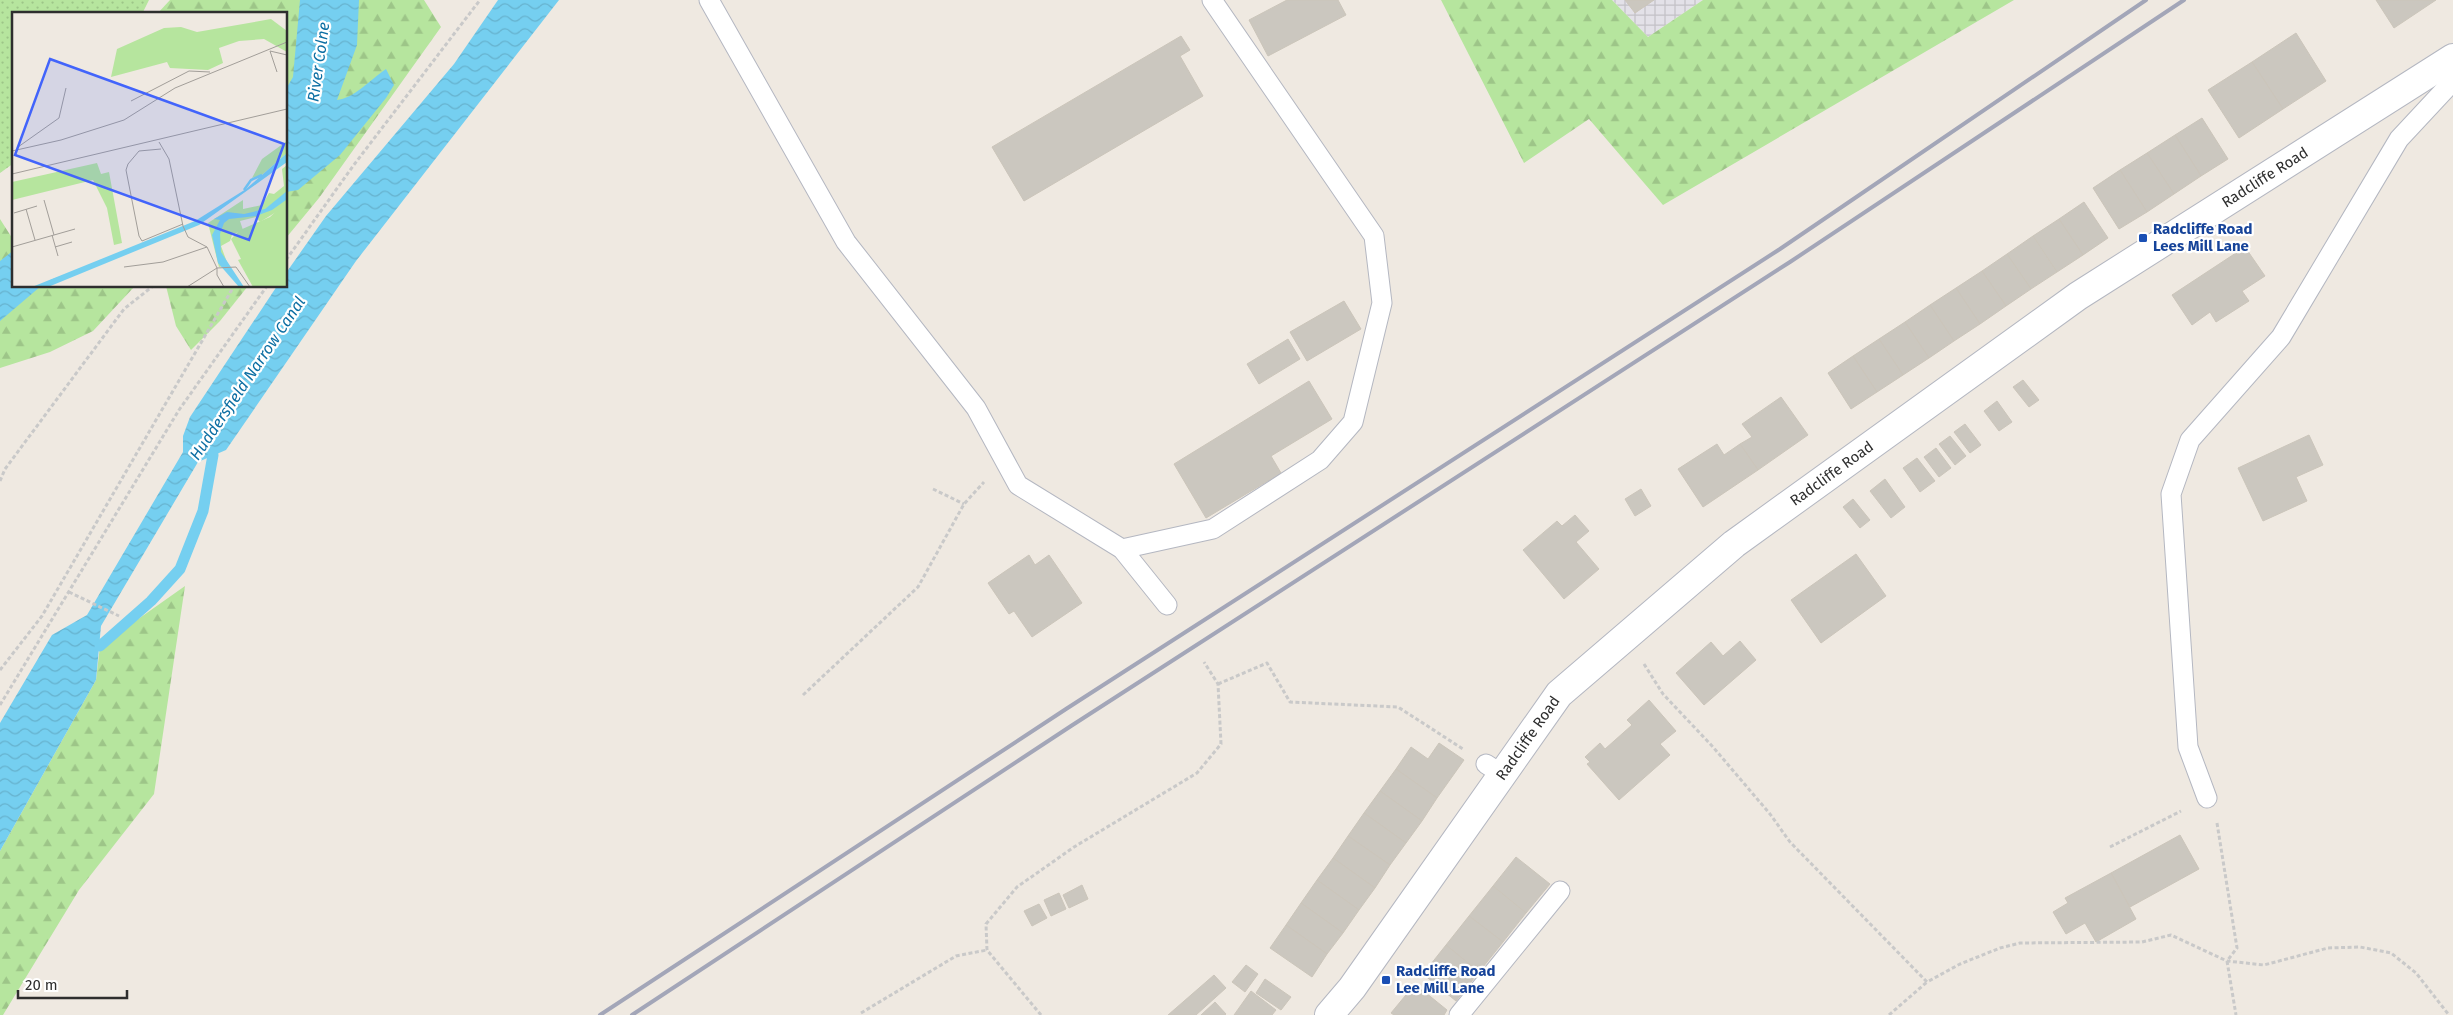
<svg xmlns="http://www.w3.org/2000/svg" width="2453" height="1015" viewBox="0 0 2453 1015" font-family="'Fira Sans',sans-serif">
	<style>
		.industrial { fill: url(#industrial-grid) }
		.grass { fill: url(#grass-dots) }
		.forest { fill: url(#forest-firs) }
		.water { fill: url(#water-waves) }
		.lines { fill: none; stroke-linecap: round; stroke-linejoin: round }
		.stream { stroke: #75cff0; stroke-width: 11 }
		.building { fill: #cbc7bf; stroke: #cbc5ba }
		.lane-casing { stroke: #b4b7c1; stroke-width: 21 }
		.secondary-casing { stroke: #b4b7c1; stroke-width: 30 }
		.path { stroke: #c9c9c9; stroke-width: 3; stroke-dasharray: 4 2.5; stroke-linecap: butt }
		.lane { stroke: #fff; stroke-width: 19 }
		.secondary { stroke: #fff; stroke-width: 28 }
		.rail { stroke: #a3a6b8; stroke-width: 4 }
		.transit-dot { fill: #1a4fb4; stroke: #fff; stroke-width: 2 }
		.labels { text-anchor: middle; stroke-width: 4.5; stroke-linejoin: round; paint-order: stroke }
		.street-label { font-size: 15px; fill: #2e2e2e; stroke: #fff }
		.transit-label { font-size: 15px; font-weight: bold; fill: #164399; stroke: #fff; text-anchor: start }
		.water-label { font-size: 16px; font-style: italic; fill: #0d6fa3; stroke: #fff }
		.inset-river { fill: none; stroke: #75cff0; stroke-width: 2.5 }
		.inset-road { fill: none; stroke: #a29e99; stroke-width: 1 }
		.view { fill: #4264fb; fill-opacity: 0.15; stroke: #4264fb; stroke-width: 2.5 }
		.inset-edge { fill: none; stroke: #2e2e2e; stroke-width: 2.5 }
	</style>
	<defs>
		<pattern id="industrial-grid" width="8" height="8" patternUnits="userSpaceOnUse" patternTransform="scale(1.25)"><rect width="8" height="8" fill="#e3e1e8"/><path d="M0 4h8M4 0v8" fill="none" stroke="#c3c1c7"/></pattern>
		<pattern id="grass-dots" width="8" height="8" patternUnits="userSpaceOnUse" patternTransform="scale(1.25)"><rect width="8" height="8" fill="#b6e59e"/><path d="M2 2h.1M6 6h.1" fill="none" stroke="#9dc588" stroke-width="1.8" stroke-linecap="round"/></pattern>
		<pattern id="forest-firs" width="22" height="20" patternUnits="userSpaceOnUse" patternTransform="scale(1.25)"><rect width="22" height="20" fill="#b6e59e"/><path d="M5 1l3.5 6h-7zM16 11l3.5 6h-7z" fill="#9dc588"/></pattern>
		<pattern id="water-waves" width="16" height="10" patternUnits="userSpaceOnUse" patternTransform="scale(1.25)"><rect width="16" height="10" fill="#75cff0"/><path d="M0 5q4-4 8 0t8 0" fill="none" stroke="#66b2ce"/></pattern>
	</defs>
	<rect width="100%" height="100%" fill="#efe9e1"/>
	<path class="industrial" d="M 1612,0 L 1703,0 L 1648,37 Z"/>
	<path class="grass" d="M 0,0 L 149,0 L 142,14 L 14,14 L 14,163 L 0,173 Z"/>
	<g class="forest">
		<path d="M 170,0 L 424,0 L 441,27 L 319,198 L 286,238 L 286,14 L 157,14 Z"/>
		<path d="M 1441,0 L 1612,0 L 1648,37 L 1703,0 L 2014,0 L 1663,205 L 1589,119 L 1524,163 Z"/>
		<path d="M 0,219 L 14,241 L 14,286 L 135,286 L 93,331 L 50,352 L 0,368 Z"/>
		<path d="M 166,286 L 248,286 L 220,321 L 191,350 L 176,326 Z"/>
		<path d="M 185,586 L 154,794 L 79,890 L 3,1015 L 0,1015 L 0,851 L 96,680 L 100,646 Z"/>
	</g>
	<g class="water">
		<path d="M 300,0 L 359,0 L 357,45 L 337,100 C 353,99 371,79 386,69 L 394,85 L 386,98 L 340,155 L 298,190 L 286,192 L 286,89 L 293,77 Z"/>
		<path d="M 498,0 L 559,0 L 356,261 L 226,450 L 198,462 L 101,626 L 96,680 L 0,851 L 0,723 L 52,635 L 87,615 L 183,452 L 183,436 L 190,417 L 277,286 L 286,286 L 286,273 L 326,216 L 454,64 Z"/>
		<path d="M 14,250 L 14,286 L 41,286 L 0,321 L 0,261 Z"/>
	</g>
	<g class="lines">
		<path class="stream" d="M 100,646 L 151,601 L 180,569 L 203,511 L 213,455"/>
	</g>
	<g class="building">
		<path d="M 1287,0 L 1338,0 L 1346,15 L 1268,56 L 1249,20 Z"/>
		<path d="M 1625,0 L 1654,0 L 1635,13 Z"/>
		<path d="M 2376,0 L 2436,0 L 2394,28 Z"/>
		<path d="M 2296,33 L 2326,81 L 2283,109 L 2252,62 Z"/>
		<path d="M 1181,36 L 1190,50 L 1180,56 L 1203,96 L 1024,201 L 992,147 Z"/>
		<path d="M 2252,62 L 2283,109 L 2239,138 L 2208,90 Z"/>
		<path d="M 2202,118 L 2228,159 L 2201,176 L 2175,135 Z"/>
		<path d="M 2175,135 L 2201,176 L 2174,194 L 2147,153 Z"/>
		<path d="M 2147,153 L 2174,194 L 2147,212 L 2120,170 Z"/>
		<path d="M 2120,170 L 2147,212 L 2119,229 L 2093,188 Z"/>
		<path d="M 2084,202 L 2108,238 L 2083,255 L 2059,219 Z"/>
		<path d="M 2059,219 L 2083,255 L 2057,272 L 2033,236 Z"/>
		<path d="M 2033,236 L 2057,272 L 2031,289 L 2007,254 Z"/>
		<path d="M 2245,247 L 2265,276 L 2242,291 L 2249,301 L 2216,322 L 2210,312 L 2192,325 L 2172,295 Z"/>
		<path d="M 2007,254 L 2031,289 L 2006,306 L 1982,271 Z"/>
		<path d="M 1982,271 L 2006,306 L 1980,324 L 1956,288 Z"/>
		<path d="M 1956,288 L 1980,324 L 1954,341 L 1930,305 Z"/>
		<path d="M 1344,301 L 1361,329 L 1307,361 L 1290,332 Z"/>
		<path d="M 1930,305 L 1954,341 L 1929,358 L 1905,322 Z"/>
		<path d="M 1905,322 L 1929,358 L 1903,375 L 1879,339 Z"/>
		<path d="M 1288,339 L 1300,359 L 1259,384 L 1247,364 Z"/>
		<path d="M 1879,339 L 1903,375 L 1877,392 L 1853,356 Z"/>
		<path d="M 1853,356 L 1877,392 L 1851,409 L 1828,373 Z"/>
		<path d="M 2023,380 L 2039,400 L 2029,407 L 2013,387 Z"/>
		<path d="M 1309,381 L 1332,419 L 1271,456 L 1281,473 L 1206,518 L 1174,464 Z"/>
		<path d="M 1781,397 L 1808,435 L 1758,470 L 1740,444 L 1752,437 L 1742,424 Z"/>
		<path d="M 1997,401 L 2012,422 L 1999,431 L 1984,411 Z"/>
		<path d="M 1965,424 L 1981,445 L 1970,453 L 1954,432 Z"/>
		<path d="M 2309,435 L 2323,465 L 2296,477 L 2307,501 L 2263,521 L 2238,468 Z"/>
		<path d="M 1950,436 L 1966,456 L 1955,465 L 1939,444 Z"/>
		<path d="M 1717,444 L 1724,455 L 1740,444 L 1758,470 L 1703,507 L 1678,469 Z"/>
		<path d="M 1936,448 L 1951,468 L 1939,477 L 1924,457 Z"/>
		<path d="M 1917,458 L 1935,481 L 1920,492 L 1903,468 Z"/>
		<path d="M 1885,479 L 1905,507 L 1891,518 L 1870,491 Z"/>
		<path d="M 1641,489 L 1651,506 L 1635,516 L 1625,499 Z"/>
		<path d="M 1853,499 L 1870,520 L 1860,528 L 1843,507 Z"/>
		<path d="M 1575,515 L 1589,531 L 1576,542 L 1599,569 L 1564,599 L 1523,550 L 1557,521 L 1562,526 Z"/>
		<path d="M 1856,554 L 1886,596 L 1821,643 L 1791,600 Z"/>
		<path d="M 1029,555 L 1035,565 L 1049,555 L 1082,603 L 1032,637 L 1014,611 L 1009,614 L 988,583 Z"/>
		<path d="M 1740,641 L 1756,660 L 1704,705 L 1676,673 L 1711,642 L 1723,656 Z"/>
		<path d="M 1649,700 L 1676,731 L 1660,744 L 1670,755 L 1619,800 L 1587,764 L 1590,762 L 1585,757 L 1600,743 L 1605,749 L 1632,725 L 1627,720 Z"/>
		<path d="M 1439,743 L 1464,760 L 1437,798 L 1396,769 L 1411,747 L 1428,759 Z"/>
		<path d="M 1396,769 L 1437,798 L 1422,821 L 1380,791 Z"/>
		<path d="M 1380,791 L 1422,821 L 1406,843 L 1364,813 Z"/>
		<path d="M 1364,813 L 1406,843 L 1390,865 L 1348,836 Z"/>
		<path d="M 2180,835 L 2199,869 L 2130,907 L 2111,873 Z"/>
		<path d="M 1348,836 L 1390,865 L 1375,888 L 1333,858 Z"/>
		<path d="M 1516,857 L 1550,884 L 1526,913 L 1493,886 Z"/>
		<path d="M 1333,858 L 1375,888 L 1359,910 L 1317,880 Z"/>
		<path d="M 2111,873 L 2136,919 L 2096,942 L 2085,923 L 2066,934 L 2053,912 L 2068,903 L 2065,898 Z"/>
		<path d="M 1317,880 L 1359,910 L 1343,933 L 1301,903 Z"/>
		<path d="M 1082,885 L 1088,899 L 1069,908 L 1063,895 Z"/>
		<path d="M 1493,886 L 1526,913 L 1503,942 L 1469,916 Z"/>
		<path d="M 1059,893 L 1066,909 L 1051,916 L 1044,900 Z"/>
		<path d="M 1301,903 L 1343,933 L 1327,954 L 1286,925 Z"/>
		<path d="M 1039,904 L 1047,918 L 1032,926 L 1024,911 Z"/>
		<path d="M 1469,916 L 1503,942 L 1479,972 L 1446,945 Z"/>
		<path d="M 1286,925 L 1327,954 L 1312,977 L 1270,948 Z"/>
		<path d="M 1446,945 L 1479,972 L 1456,1001 L 1423,974 Z"/>
		<path d="M 1246,965 L 1258,974 L 1245,992 L 1232,982 Z"/>
		<path d="M 1214,975 L 1226,988 L 1196,1015 L 1168,1015 Z"/>
		<path d="M 1265,979 L 1291,997 L 1281,1010 L 1256,993 Z"/>
		<path d="M 1415,984 L 1447,1010 L 1444,1015 L 1394,1015 L 1391,1013 Z"/>
		<path d="M 1251,991 L 1276,1010 L 1272,1015 L 1234,1015 Z"/>
		<path d="M 1215,1002 L 1226,1014 L 1225,1015 L 1201,1015 Z"/>
	</g>
	<g class="lines">
		<g class="lane-casing">
			<g id="lane">
				<path d="M 709,0 L 846,242 L 976,408 L 1018,485 L 1122,549 L 1167,605"/>
				<path d="M 1122,549 L 1213,529 L 1320,460 L 1353,422 L 1382,303 L 1374,236 L 1212,0"/>
				<path d="M 1486,764 L 1503,775"/>
				<path d="M 2207,798 L 2188,747 L 2171,494 L 2190,440 L 2281,337 L 2399,139 L 2453,81"/>
				<path d="M 1459,1015 L 1560,891"/>
			</g>
		</g>
		<g class="secondary-casing">
			<g id="secondary">
				<path id="s1" d="M 1329,1015 L 1352,988 L 1559,694 L 1734,544 L 2078,296 L 2453,58"/>
			</g>
		</g>
		<g class="path">
			<path d="M 286,260 L 353,166 L 480,0"/>
			<path d="M 0,481 L 5,469 L 124,309 L 153,286"/>
			<path d="M 933,489 L 964,504"/>
			<path d="M 69,592 L 119,616"/>
			<path d="M 1644,664 L 1663,694 L 1713,747 L 1770,814 L 1790,842 L 1927,982 L 1960,964 L 2000,948 L 2020,943 L 2142,942 L 2171,935 L 2227,961 L 2264,965 L 2328,948 L 2360,947 L 2391,953 L 2416,973 L 2449,1015"/>
			<path d="M 0,670 L 42,616 L 234,286"/>
			<path d="M 1218,684 L 1267,663 L 1290,702 L 1398,707 L 1463,749"/>
			<path d="M 803,695 L 918,587 L 964,504 L 984,482"/>
			<path d="M 0,705 L 179,410 L 267,286"/>
			<path d="M 2217,823 L 2237,948 L 2227,961 L 2236,1015"/>
			<path d="M 2110,847 L 2181,811"/>
			<path d="M 861,1013 L 956,956 L 987,950"/>
			<path d="M 1041,1015 L 987,950 L 986,924 L 1017,887 L 1074,847 L 1197,773 L 1221,744 L 1218,684 L 1204,662"/>
			<path d="M 1889,1015 L 1927,982"/>
		</g>
		<use href="#lane" class="lane"/>
		<use href="#secondary" class="secondary"/>
		<g class="rail">
			<path d="M 600,1015 L 1066,709 L 1780,249 L 2146,0"/>
			<path d="M 632,1015 L 1071,726 L 1790,262 L 2184,0"/>
		</g>
	</g>
	<g class="transit-dot">
		<rect x="2138" y="233" width="10" height="10" rx="2.5"/>
		<rect x="1381" y="975" width="10" height="10" rx="2.5"/>
	</g>
	<g class="labels">
		<g class="street-label">
			<text dy="5" stroke="none"><textPath href="#s1" startOffset="1271">Radcliffe Road</textPath></text>
			<text dy="5" stroke="none"><textPath href="#s1" startOffset="746">Radcliffe Road</textPath></text>
			<text dy="5" stroke="none"><textPath href="#s1" startOffset="341">Radcliffe Road</textPath></text>
		</g>
		<g class="transit-label">
			<text x="2153" y="234">Radcliffe Road<tspan x="2153" dy="17">Lees Mill Lane</tspan></text>
			<text x="1396" y="976">Radcliffe Road<tspan x="1396" dy="17">Lee Mill Lane</tspan></text>
		</g>
		<g class="water-label">
			<text transform="translate(318 62) rotate(-82)" y="6">River Colne</text>
			<text transform="translate(247 378) rotate(-56)" y="6">Huddersfield Narrow Canal</text>
		</g>
	</g>
	<g transform="translate(12 12)">
		<rect width="275" height="275" fill="#efe9e1"/>
		<path d="M 275,189 L 275,275 L 241,275 L 226,248 L 229,247 L 219,227 L 228,218 L 258,205 Z" fill="#b6e59e"/>
		<path d="M 259,7 L 275,19 L 275,40 L 252,27 L 227,29 L 207,36 L 211,51 L 196,58 L 158,56 L 155,50 L 99,65 L 105,37 L 152,16 L 169,15 L 185,20 ZM 275,129 L 275,141 L 250,163 L 240,166 L 250,147 ZM 85,151 L 89,162 L 97,160 L 110,231 L 102,233 L 95,196 L 81,168 L 0,188 L 0,170 ZM 275,153 L 274,194 L 248,210 L 244,205 L 228,209 L 231,218 L 220,223 L 218,229 L 209,234 L 216,253 L 207,255 L 196,211 L 231,188 L 231,197 L 250,193 L 257,181 L 262,182 L 272,174 L 270,157 Z" fill="#b6e59e"/>
		<path d="M 275,141 L 275,150 L 187,213 L 36,275 L 20,275 L 183,209 L 234,177 ZM 275,179 L 274,188 L 260,198 L 244,204 L 217,207 L 212,211 L 208,222 L 209,240 L 232,275 L 227,275 L 206,251 L 200,223 L 208,208 L 202,207 L 215,200 L 232,202 L 253,197 Z" fill="#75cff0"/>
		<path class="inset-river" d="M 232,178 L 239,168 L 250,163M 39,269 L 62,261"/>
		<path class="inset-road" d="M 265,60 L 258,39 L 275,43M 119,89 L 177,59 L 198,60M 147,130 L 157,147 L 171,214 L 176,225 L 195,235 L 205,256 L 224,255 L 238,275M 6,135 L 47,106 L 54,76M 149,137 L 127,139 L 116,152 L 114,158 L 127,224 L 130,229 L 171,212M 0,139 L 49,128 L 112,108 L 163,76 L 275,30M 0,162 L 275,97M 32,188 L 42,223M 14,197 L 23,228M 2,201 L 25,194M 40,223 L 46,244M 0,235 L 63,217M 43,235 L 60,230M 112,255 L 151,250 L 195,235M 205,256 L 205,263 L 212,275M 175,275 L 205,256"/>
		<path class="view" d="M 38,47 L 272,132 L 237,228 L 3,143 Z"/>
		<rect width="275" height="275" class="inset-edge"/>
	</g>
	<path d="M18 990v8h109v-8" fill="none" stroke="#2e2e2e" stroke-width="2.5"/>
	<text x="25" y="990" font-size="15" fill="#2e2e2e" stroke="#ffffff" stroke-width="4" paint-order="stroke">20 m</text>
</svg>
